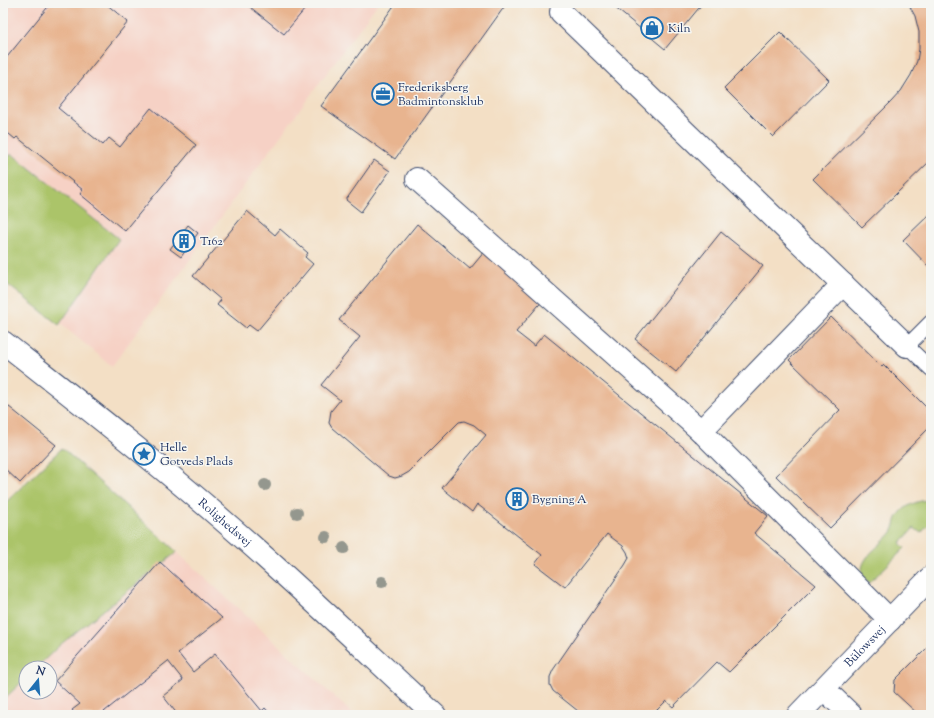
<svg xmlns="http://www.w3.org/2000/svg" width="934" height="718" viewBox="0 0 934 718" font-family="'Sorts Mill Goudy',serif">
	<style>
		.built { fill: #f6d1c5 }
		.green { fill: #abc469; stroke: #637a64 }
		.building { fill: #e8b48f }
		.lines { fill: none; stroke-linecap: round; stroke-linejoin: round }
		.service-casing { stroke: #3b496d; stroke-width: 16 }
		.pedestrian-casing { stroke: #3b496d; stroke-width: 24 }
		.minor-casing { stroke: #3b496d; stroke-width: 24 }
		.tertiary-casing { stroke: #3b496d; stroke-width: 24 }
		.service { stroke: #fff; stroke-width: 14 }
		.pedestrian { stroke: #fff; stroke-width: 22 }
		.minor { stroke: #fff; stroke-width: 22 }
		.tertiary { stroke: #fff; stroke-width: 22 }
		.tree { fill: #94978e }
		.labels { text-anchor: middle; stroke-width: 3; stroke-linejoin: round; paint-order: stroke }
		.poi-label { font-size: 12px; fill: #1b2f5e; stroke: #f6f6f2; text-anchor: start }
		.street-label { font-size: 12px; fill: #1b2f5e; stroke: #f6f6f2 }
	</style>
	<rect width="100%" height="100%" fill="#f6f6f2"/>
	<filter id="ink" filterUnits="userSpaceOnUse"><feTurbulence type="fractalNoise" baseFrequency=".025" numOctaves="2"/><feDisplacementMap in="SourceGraphic" scale="8" xChannelSelector="R" yChannelSelector="G"/><feConvolveMatrix kernelMatrix="1 2 1 2 8 2 1 2 1" color-interpolation-filters="sRGB"/></filter>
	<filter id="wash" filterUnits="userSpaceOnUse"><feTurbulence type="fractalNoise" baseFrequency=".012" numOctaves="4" result="noise"/><feDisplacementMap in="SourceGraphic" scale="16" xChannelSelector="R" yChannelSelector="G"/><feGaussianBlur stdDeviation="0.9" result="paint"/><feColorMatrix in="noise" values="0 0 0 0 0 0 0 0 0 0 0 0 0 0 0 0 0 1.4 0 .05"/><feComposite in="paint" operator="in"/></filter>
	<g filter="url(#wash)">
		<rect width="100%" height="100%" fill="#f3dfc5"/>
		<g class="built">
			<path d="M 3,3 L 378,3 L 112,366 L 3,277 Z"/>
			<path d="M 177,552 L 354,715 L 3,715 L 3,700 L 26,678 L 26,692 L 50,692 L 50,668 L 36,668 L 61,644 Z"/>
		</g>
		<g class="green">
			<path d="M 12,154 L 119,239 L 59,325 L 3,281 L 3,159 Z"/>
			<path d="M 62,448 L 177,552 L 61,644 L 36,668 L 26,668 L 26,678 L 3,700 L 3,505 Z"/>
			<path d="M 928,500 L 931,501 L 931,523 L 921,533 L 914,528 L 900,543 L 905,548 L 869,583 C 847,564 882,546 892,532 C 895,528 895,522 897,518 C 903,506 916,501 928,500 Z"/>
		</g>
		<g id="blocks">
			<g class="building">
				<path d="M 51,3 L 105,3 L 128,22 L 58,108 L 103,145 L 109,138 L 120,147 L 151,108 L 196,145 L 125,231 L 80,194 L 83,190 L 17,137 L 15,139 L 3,129 L 3,62 Z"/>
				<path d="M 245,3 L 310,3 L 284,34 Z"/>
				<path d="M 396,3 L 507,3 L 395,159 L 321,106 Z"/>
				<path d="M 615,3 L 703,3 L 665,49 L 613,6 Z"/>
				<path d="M 908,3 L 931,3 L 931,160 L 862,227 L 813,179 L 891,102 L 901,91 L 911,75 L 917,61 L 919,49 L 919,32 L 915,16 Z"/>
				<path d="M 780,32 L 829,80 L 773,137 L 724,88 Z"/>
				<path d="M 374,160 L 390,171 L 361,212 L 346,200 Z"/>
				<path d="M 247,211 L 275,235 L 280,229 L 308,253 L 305,257 L 313,264 L 257,331 L 249,325 L 246,328 L 217,305 L 221,300 L 193,276 Z"/>
				<path d="M 931,213 L 931,269 L 903,240 Z"/>
				<path d="M 417,224 L 470,269 L 485,251 L 544,299 L 516,332 L 534,346 L 544,334 L 768,516 L 754,533 L 816,585 L 729,672 L 717,662 L 673,707 L 666,701 L 652,715 L 583,715 L 553,691 L 550,685 L 550,677 L 553,670 L 625,565 L 629,558 L 627,552 L 623,546 L 607,534 L 565,587 L 535,564 L 542,555 L 477,504 L 472,512 L 442,488 L 486,435 L 474,425 L 464,421 L 459,422 L 409,472 L 402,476 L 395,478 L 389,476 L 332,428 L 329,423 L 331,411 L 340,400 L 321,385 L 360,337 L 339,320 Z"/>
				<path d="M 188,225 L 198,233 L 181,257 L 170,249 Z"/>
				<path d="M 721,232 L 763,266 L 676,372 L 635,339 Z"/>
				<path d="M 831,317 L 882,367 L 884,365 L 931,412 L 931,426 L 830,528 L 776,476 L 840,410 L 789,360 Z"/>
				<path d="M 3,402 L 56,445 L 20,483 L 3,467 Z"/>
				<path d="M 160,562 L 222,618 L 178,653 L 193,672 L 215,654 L 262,711 L 265,708 L 271,715 L 178,715 L 163,696 L 183,680 L 168,661 L 100,715 L 76,715 L 72,710 L 80,704 L 55,681 Z"/>
				<path d="M 931,644 L 931,715 L 919,715 L 894,692 L 895,680 Z"/>
			</g>
		</g>
	</g>
	<g filter="url(#ink)">
		<use href="#blocks" fill-opacity="0" stroke="#3b496d" stroke-width="1"/>
		<g class="lines">
			<g class="service-casing">
				<path id="service" d="M 931,322 L 907,346 L 931,369"/>
			</g>
			<g class="pedestrian-casing">
				<path id="pedestrian" d="M 701,431 L 843,284"/>
			</g>
			<g class="minor-casing">
				<g id="minor">
					<path d="M 561,12 L 907,346"/>
					<path d="M 417,179 L 701,431 L 890,620"/>
					<path d="M 824,689 L 851,715"/>
					<path id="s1" d="M 798,715 L 931,577"/>
				</g>
			</g>
			<g class="tertiary-casing">
				<g id="tertiary">
					<path id="s2" d="M 3,342 C 78,401 154,460 226,523 C 298,585 366,651 435,715"/>
				</g>
			</g>
			<use href="#service" class="service"/>
			<use href="#pedestrian" class="pedestrian"/>
			<use href="#minor" class="minor"/>
			<use href="#tertiary" class="tertiary"/>
		</g>
		<g class="tree">
			<circle cx="265" cy="485" r="6"/>
			<circle cx="297" cy="513" r="6"/>
			<circle cx="326" cy="537" r="6"/>
			<circle cx="344" cy="548" r="6"/>
			<circle cx="382" cy="582" r="6"/>
		</g>
	</g>
	<defs>
		<g id="shop-ring" transform="scale(1.15)"><circle r="9.5" fill="#f6f6f2" stroke="#1f6fb2" stroke-width="1.5"/><path d="M-5-2.5h2.3a2.7 3.5 0 0 1 5.4 0H5L5.5 6h-11ZM-1.5-2.5h3a1.5 2.3 0 0 0-3 0Z" fill="#1f6fb2"/></g>
		<g id="office-ring" transform="scale(1.15)"><circle r="9.5" fill="#f6f6f2" stroke="#1f6fb2" stroke-width="1.5"/><path d="M-6-3h4V-5.5h4V-3h4V5H-6ZM-1-4.5V-3h2v-1.5ZM-6 0V1H6V0Z" fill="#1f6fb2"/></g>
		<g id="building-ring" transform="scale(1.15)"><circle r="9.5" fill="#f6f6f2" stroke="#1f6fb2" stroke-width="1.5"/><path d="M-4-6H4V6H1V3H-1V6H-4ZM-2.5-4.3h1.7v1.8h-1.7ZM.8-4.3h1.7v1.8H.8ZM-2.5-1h1.7V.8h-1.7ZM.8-1h1.7V.8H.8Z" fill="#1f6fb2"/></g>
		<g id="sight-ring" transform="scale(1.15)"><circle r="9.5" fill="#f6f6f2" stroke="#1f6fb2" stroke-width="1.5"/><path d="M0-6L1.8-2.2L6-1.7L2.9 1.2L3.7 5.4L0 3.3L-3.7 5.4L-2.9 1.2L-6-1.7L-1.8-2.2Z" fill="#1f6fb2"/></g>
	</defs>
	<g fill-rule="evenodd">
		<use href="#shop-ring" x="652" y="28"/>
		<use href="#office-ring" x="383" y="94"/>
		<use href="#building-ring" x="184" y="241"/>
		<use href="#sight-ring" x="144" y="454"/>
		<use href="#building-ring" x="517" y="499"/>
	</g>
	<g class="labels">
		<g class="poi-label">
			<text x="668" y="32">Kiln</text>
			<text x="398" y="91">Frederiksberg<tspan x="398" dy="14">Badmintonsklub</tspan></text>
			<text x="200" y="245">T162</text>
			<text x="160" y="451">Helle<tspan x="160" dy="14">Gotveds Plads</tspan></text>
			<text x="532" y="503">Bygning A</text>
		</g>
		<g class="street-label">
			<text dy="4" stroke="none"><textPath href="#s2" startOffset="286">Rolighedsvej</textPath></text>
			<text dy="4" stroke="none"><textPath href="#s1" startOffset="96">Bülowsvej</textPath></text>
		</g>
	</g>
	<rect width="934" height="718" fill="none" stroke="#f6f6f2" stroke-width="16"/>
	<g transform="translate(38 680) rotate(17)"><circle r="19" fill="#f6f6f2" stroke="#9ea6b7"/>
	<path d="M0-3L7 15L0 10L-7 15Z" fill="#1f6fb2"/>
	<text y="-6" font-size="11" font-weight="bold" text-anchor="middle" fill="#1b2f5e">N</text>
	</g>
</svg>
